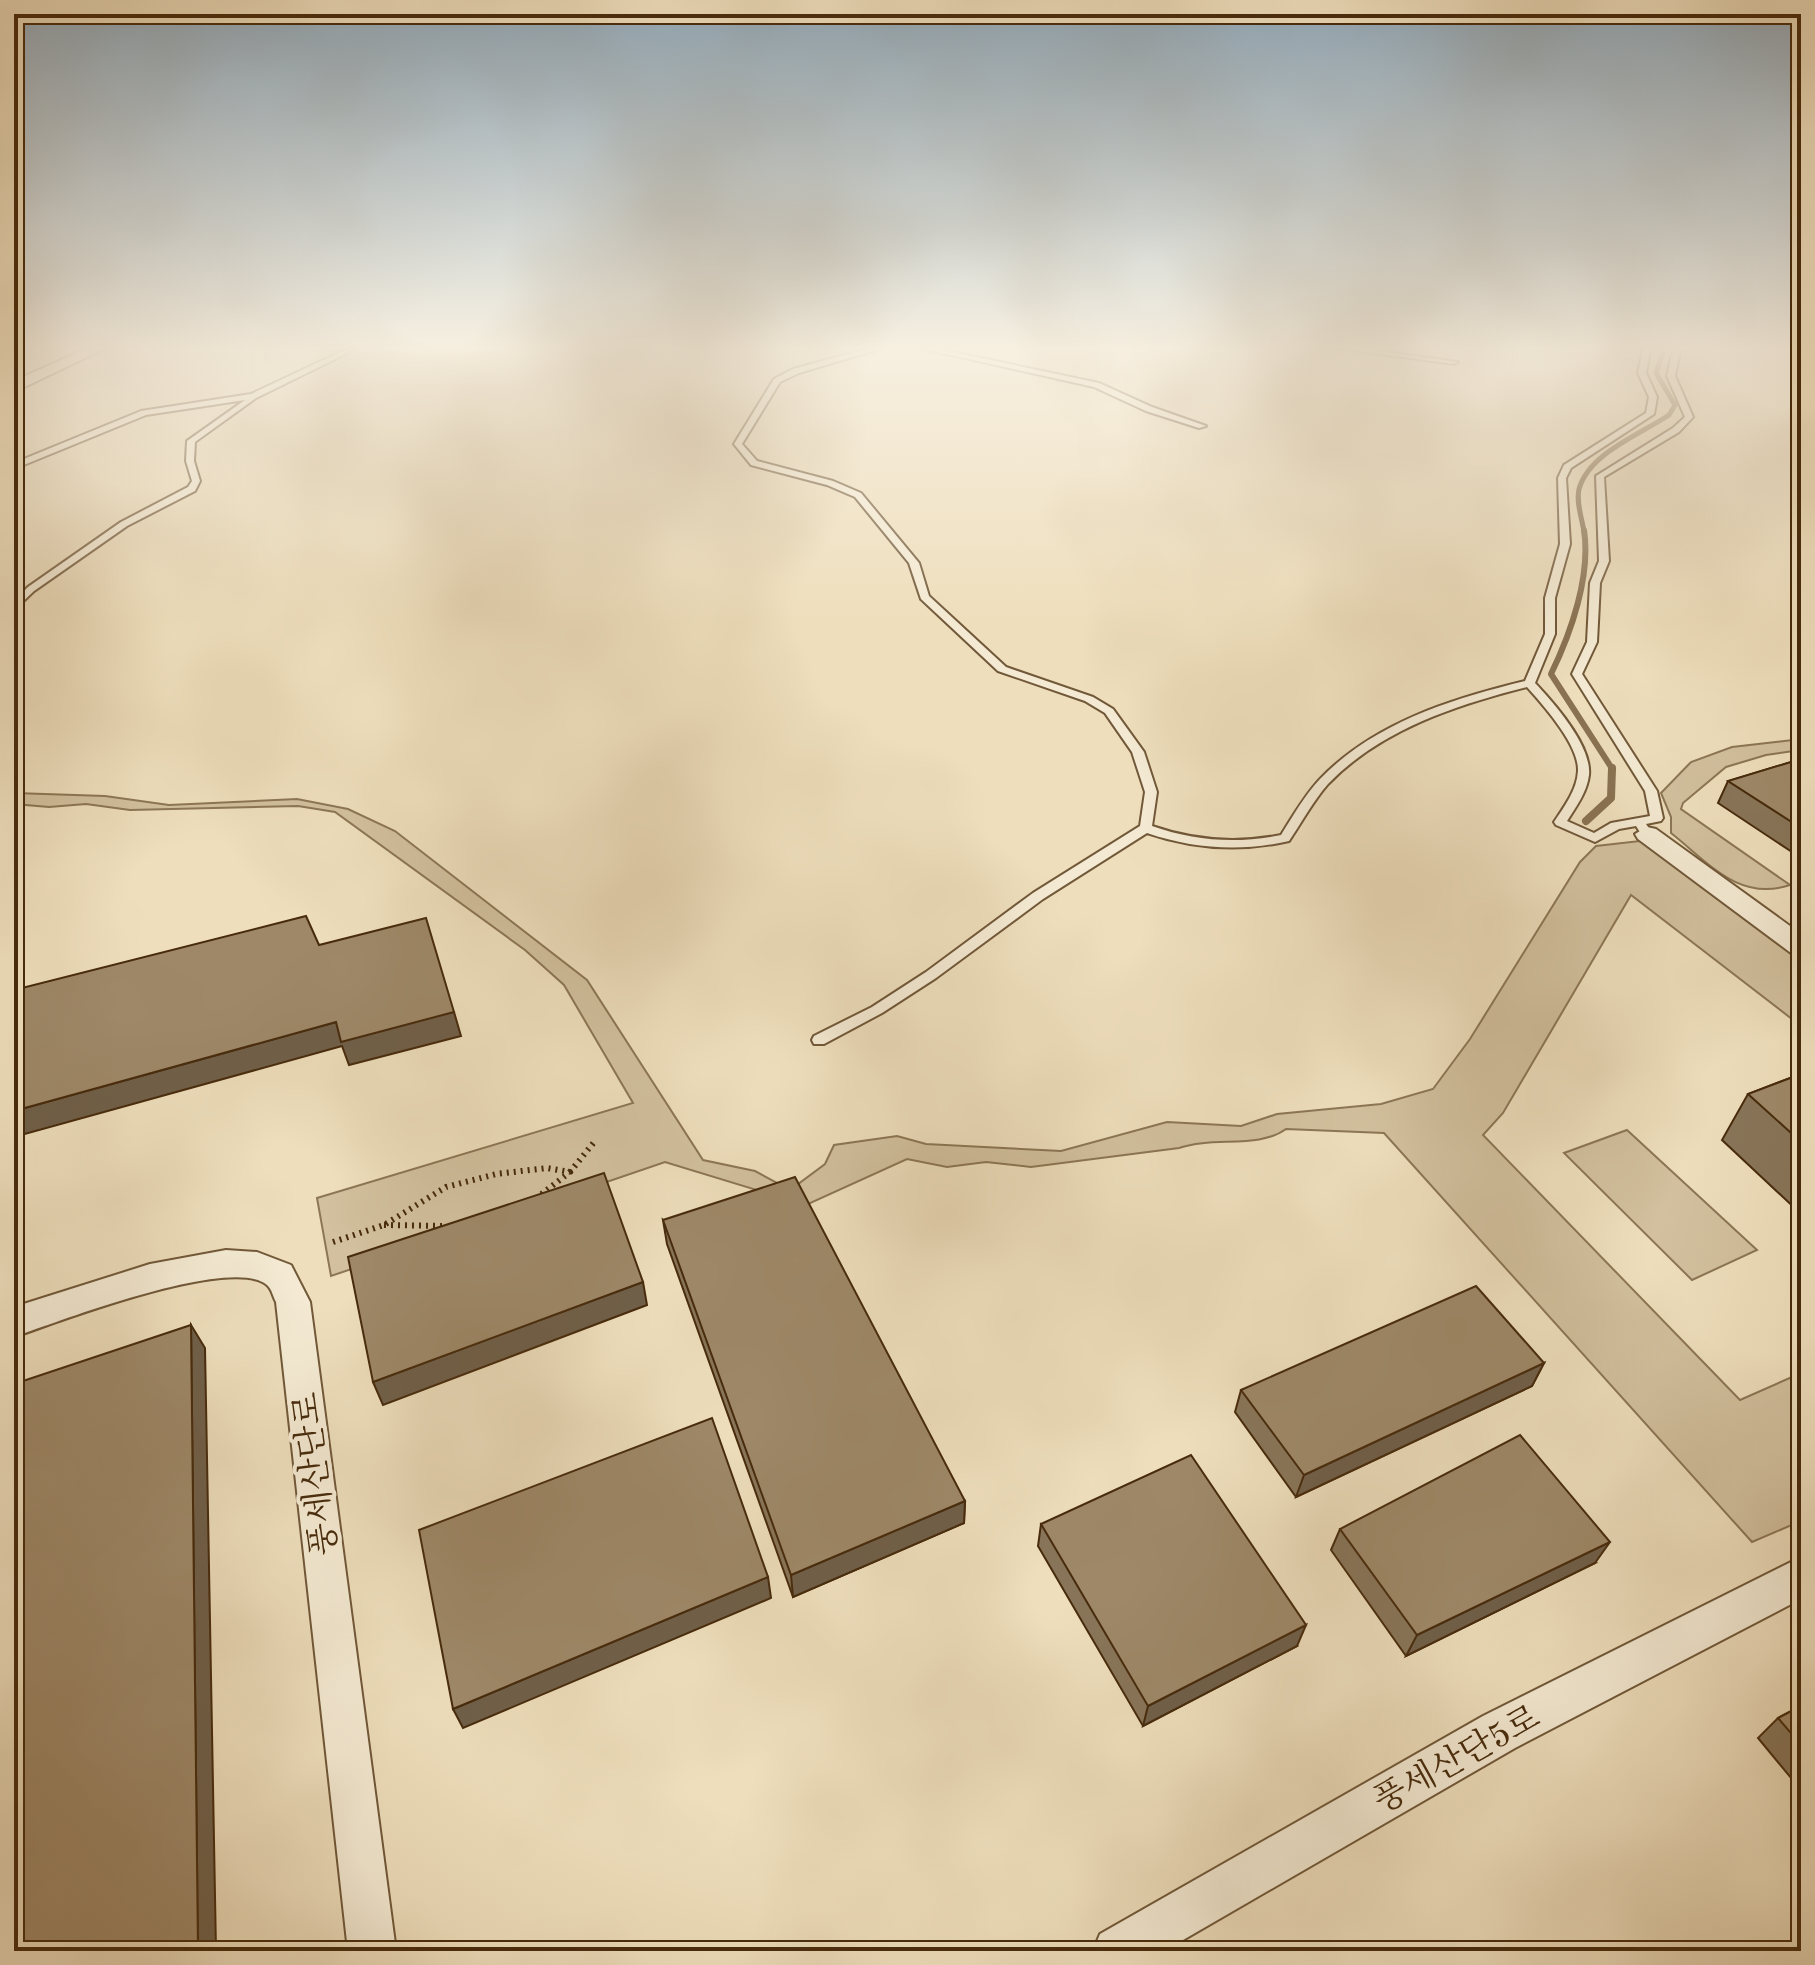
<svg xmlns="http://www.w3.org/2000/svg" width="1815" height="1965" viewBox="0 0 1815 1965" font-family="'Old Standard TT','Noto Serif KR',serif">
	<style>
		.green { fill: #d2c09e; stroke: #8c7655; stroke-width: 2 }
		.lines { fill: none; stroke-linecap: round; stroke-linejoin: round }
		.stream-far2 { stroke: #897252; stroke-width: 5 }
		.stream-far1 { stroke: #897252; stroke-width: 6 }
		.stream { stroke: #897252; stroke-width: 8 }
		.lane-casing { stroke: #715838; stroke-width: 4 }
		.street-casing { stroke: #715838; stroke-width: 4 }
		.path { stroke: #472b0c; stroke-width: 6; stroke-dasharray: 2 5; stroke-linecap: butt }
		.lane { fill: #f4ead3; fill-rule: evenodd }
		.street { fill: #f4ead3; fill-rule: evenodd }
		.wall { fill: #887559; stroke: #472b0c; stroke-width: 2 }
		.shaded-wall { fill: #6f5f49; stroke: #472b0c; stroke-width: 2 }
		.building { fill: #9e8868; stroke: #472b0c; stroke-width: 2 }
		.labels { text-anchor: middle; stroke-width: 8; stroke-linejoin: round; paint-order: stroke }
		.near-street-label { font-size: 34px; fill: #472b0c; stroke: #f4ead3 }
	</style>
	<rect width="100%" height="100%" fill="#eedebc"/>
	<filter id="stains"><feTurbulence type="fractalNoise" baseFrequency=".0025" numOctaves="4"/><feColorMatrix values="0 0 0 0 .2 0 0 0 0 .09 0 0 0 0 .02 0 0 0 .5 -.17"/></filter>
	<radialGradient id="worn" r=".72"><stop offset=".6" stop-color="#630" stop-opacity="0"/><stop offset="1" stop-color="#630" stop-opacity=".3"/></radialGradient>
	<g class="green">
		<path d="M 1801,739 L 1801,750 L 1766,755 L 1726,767 L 1683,803 L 1681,809 L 1790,885 C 1739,902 1709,863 1671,833 L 1671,817 L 1661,793 L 1691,762 L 1732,747 Z"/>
		<path d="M 14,793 L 105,796 L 169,805 L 297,799 L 348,809 L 395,831 L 587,980 L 703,1160 L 755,1171 L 790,1190 L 825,1164 L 834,1145 L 897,1136 L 926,1144 L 1061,1151 L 1167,1122 L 1241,1126 L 1277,1114 L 1381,1104 L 1433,1089 L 1470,1039 L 1580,862 L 1596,846 L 1640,841 L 1801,959 L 1801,1026 L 1631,895 L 1503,1113 L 1483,1135 L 1740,1400 L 1801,1373 L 1801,1521 L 1752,1542 L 1384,1133 L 1286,1129 C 1259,1149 1213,1136 1179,1148 L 1031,1167 L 986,1162 L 947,1167 L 907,1159 L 806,1205 L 665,1162 L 331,1276 L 317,1198 L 633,1103 L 564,985 L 525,950 L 335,812 L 298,806 L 130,810 L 86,804 L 49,807 L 14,804 Z"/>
		<path d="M 1627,1130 L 1757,1250 L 1692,1280 L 1564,1153 Z"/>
	</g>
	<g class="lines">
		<path class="stream-far2" d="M 1584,532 C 1582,518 1576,503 1579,489 C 1589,453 1641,434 1669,415 L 1675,405 L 1656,373 L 1665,346"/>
		<path class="stream-far1" d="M 1584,530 C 1591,576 1571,633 1551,674 L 1613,770"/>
		<path class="stream" d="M 1586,821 L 1611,798 L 1612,768"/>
		<g class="lane-casing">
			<g id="lane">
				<path d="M 353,346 L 362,346 L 256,398 L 195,442 L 194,461 L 200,481 L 195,491 L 127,526 L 34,591 L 14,610 L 14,601 L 28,587 L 121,522 L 188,487 L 192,481 L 186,461 L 187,441 L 245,400 L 146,415 L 14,469 L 14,463 L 141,411 L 251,394 Z"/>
				<path d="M 878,346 L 889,346 L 799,373 L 780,382 L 742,444 L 757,461 L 833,481 L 861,493 L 919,563 L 929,596 L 1006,667 L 1093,697 L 1113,709 L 1144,752 L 1157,792 L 1152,826 C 1195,841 1236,844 1281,835 C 1293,816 1304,796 1320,779 C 1374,723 1451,699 1525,681 L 1545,634 L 1545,598 L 1560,544 L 1558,478 L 1564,465 L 1646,413 L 1649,397 L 1638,373 L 1644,346 L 1651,346 L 1646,373 L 1657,397 L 1654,414 L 1571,468 L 1566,478 L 1570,544 L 1555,598 L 1555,634 L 1535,683 C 1553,702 1592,746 1589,775 C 1587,792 1576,807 1567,821 L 1594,833 L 1611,823 L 1650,816 L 1645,791 L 1572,674 L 1587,642 L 1590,583 L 1599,561 L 1596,476 L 1673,428 L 1685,417 L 1667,376 L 1674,346 L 1681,346 L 1675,376 L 1693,417 L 1679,432 L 1604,477 L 1609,561 L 1600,583 L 1597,642 L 1582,674 L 1657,791 L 1663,818 L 1661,821 L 1646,824 L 1653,834 L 1651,837 L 1643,837 L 1636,826 L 1619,829 L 1595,842 L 1556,825 L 1554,822 C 1564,807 1577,790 1578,771 C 1579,745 1544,706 1527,687 C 1456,705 1380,730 1328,784 C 1313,801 1302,822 1289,841 C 1241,852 1194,849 1147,833 L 1043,899 L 936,978 L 882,1013 L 824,1044 L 814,1044 L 812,1040 L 814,1036 L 872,1007 L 926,972 L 1033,893 L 1140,826 L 1145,792 L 1132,752 L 1105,713 L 1085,701 L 998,671 L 921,599 L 909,563 L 855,497 L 827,485 L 751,465 L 734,444 L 774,379 L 793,369 Z"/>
				<path d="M 911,346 L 924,346 L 1099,383 L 1152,407 L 1206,426 L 1199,428 L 1146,411 L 1094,387 Z"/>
				<path d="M 1322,346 L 1342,346 L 1458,362 L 1454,364 Z"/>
			</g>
		</g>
		<g class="street-casing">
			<g id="street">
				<path d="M 92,346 L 110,346 L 14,392 L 14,381 Z"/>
				<path d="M 1647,827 L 1656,829 L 1801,934 L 1801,956 L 1791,953 L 1638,839 L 1635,834 Z"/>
				<path d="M 226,1250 L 257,1252 L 291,1265 L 310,1302 L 396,1951 L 348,1951 L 276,1302 C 273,1297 272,1289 267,1285 C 231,1255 58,1322 14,1337 L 14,1307 L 150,1264 Z"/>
				<path d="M 1801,1557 L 1801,1599 L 1515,1748 L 1164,1951 L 1093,1951 L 1100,1934 L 1483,1716 Z"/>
			</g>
		</g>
		<g class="path">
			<path d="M 570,1172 L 595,1141"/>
			<path d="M 384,1225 L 447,1226"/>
			<path d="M 333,1242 L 384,1225 L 446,1187 L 496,1174 L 547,1168 L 570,1172 L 539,1196"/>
		</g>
		<use href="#lane" class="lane"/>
		<use href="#street" class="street"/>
	</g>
	<g class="wall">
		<path d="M 1801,759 L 1801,858 L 1718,803 L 1728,781 Z"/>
		<path d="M 1801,1074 L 1801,1214 L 1722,1140 L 1748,1094 Z"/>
		<path d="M 663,1220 L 965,1501 L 964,1523 L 793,1597 L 667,1244 Z"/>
		<path d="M 1544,1363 L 1532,1386 L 1296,1497 L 1235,1412 L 1241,1390 Z"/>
		<path d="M 1041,1524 L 1297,1646 L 1143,1726 L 1038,1546 Z"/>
		<path d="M 1340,1529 L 1595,1563 L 1406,1656 L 1331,1550 Z"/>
		<path d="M 1801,1706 L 1801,1790 L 1758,1738 L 1778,1718 Z"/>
	</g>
	<g class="shaded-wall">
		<path d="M 454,1012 L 461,1036 L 349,1065 L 342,1046 L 14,1137 L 14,1111 L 336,1022 Z"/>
		<path d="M 643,1282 L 647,1305 L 383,1405 L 373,1382 Z"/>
		<path d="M 191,1325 L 205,1348 L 216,1951 L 198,1951 Z"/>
		<path d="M 1544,1363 L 1532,1386 L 1296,1497 L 1304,1475 Z"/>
		<path d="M 965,1501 L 964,1523 L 793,1597 L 791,1575 Z"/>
		<path d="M 1610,1542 L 1595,1563 L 1406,1656 L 1417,1635 Z"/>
		<path d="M 768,1577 L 771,1598 L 463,1728 L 453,1709 Z"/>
		<path d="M 1306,1625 L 1297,1646 L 1143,1726 L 1148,1706 Z"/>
	</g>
	<g class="building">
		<path d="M 1801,759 L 1801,828 L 1728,781 Z"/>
		<path d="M 306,916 L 319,945 L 426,918 L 454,1012 L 341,1042 L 336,1022 L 14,1111 L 14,990 Z"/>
		<path d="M 1801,1074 L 1801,1142 L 1748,1094 Z"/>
		<path d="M 604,1173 L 643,1282 L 373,1382 L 348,1257 Z"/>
		<path d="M 795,1177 L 965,1501 L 791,1575 L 663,1220 Z"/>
		<path d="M 1476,1286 L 1544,1363 L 1304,1475 L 1241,1390 Z"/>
		<path d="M 191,1325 L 198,1951 L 14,1951 L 14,1384 Z"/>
		<path d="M 712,1418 L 768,1577 L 453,1709 L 419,1530 Z"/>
		<path d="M 1520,1435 L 1610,1542 L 1417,1635 L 1340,1529 Z"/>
		<path d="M 1191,1455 L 1306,1625 L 1148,1706 L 1041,1524 Z"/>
		<path d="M 1801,1706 L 1801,1745 L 1778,1718 Z"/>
	</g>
	<linearGradient id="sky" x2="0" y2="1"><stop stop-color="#93acbe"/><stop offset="0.56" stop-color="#f7f0e1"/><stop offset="1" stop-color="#f7f0e1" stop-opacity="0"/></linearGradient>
	<rect width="1815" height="621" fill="url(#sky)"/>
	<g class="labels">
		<g class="near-street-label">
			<text transform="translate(314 1474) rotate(-97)" y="12">풍세산단로</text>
			<text transform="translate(1456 1758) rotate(-29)" y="12">풍세산단5로</text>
		</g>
	</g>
	<rect width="1815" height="1965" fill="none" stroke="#eedebc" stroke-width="48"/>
	<rect x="16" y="16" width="1783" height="1933" fill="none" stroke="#472b0c" stroke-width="4"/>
	<rect x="24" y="24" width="1767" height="1917" fill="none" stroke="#472b0c" stroke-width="2"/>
	<rect width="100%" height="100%" filter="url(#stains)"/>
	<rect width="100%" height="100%" fill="url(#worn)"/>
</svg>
